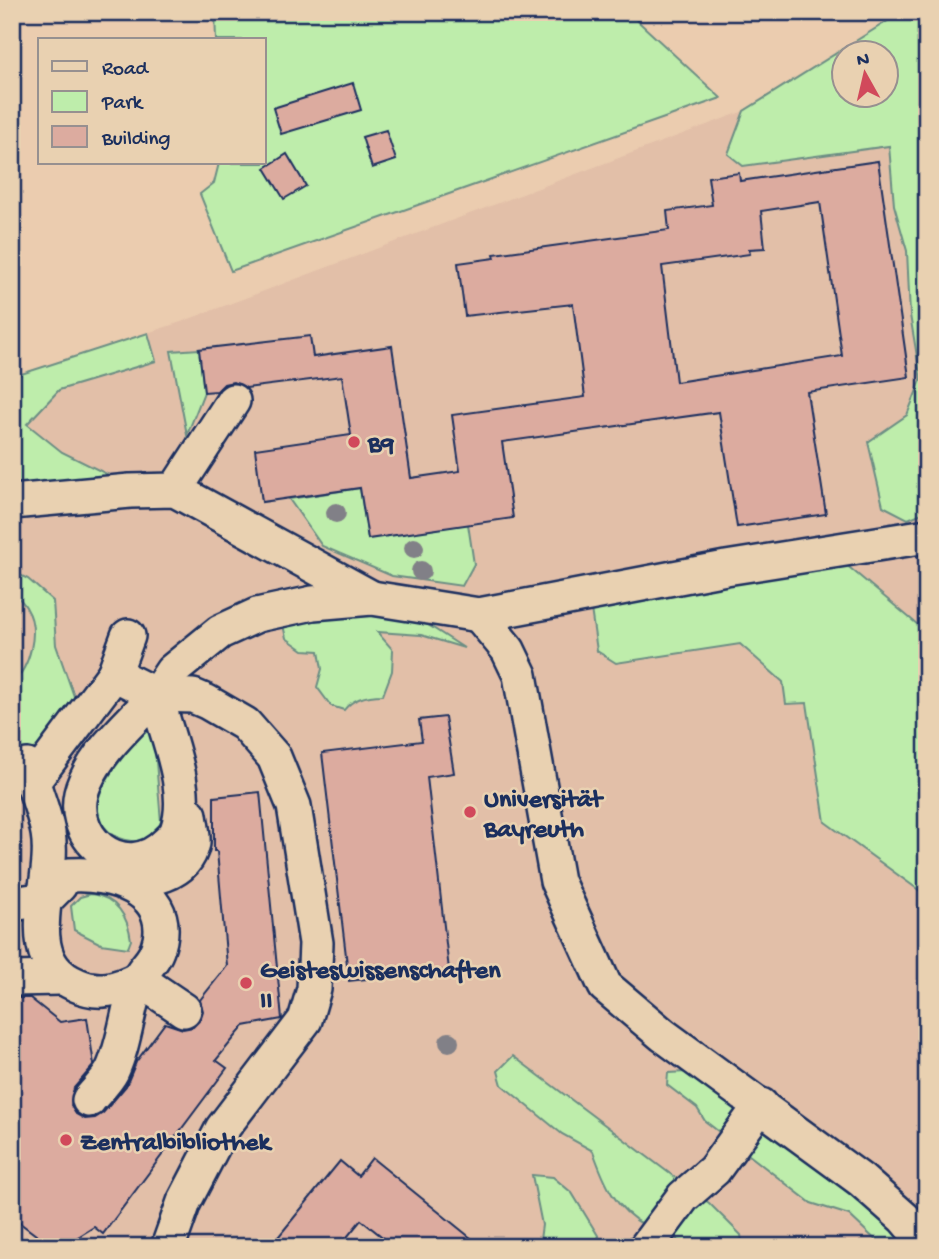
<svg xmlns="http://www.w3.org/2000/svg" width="939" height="1259" viewBox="0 0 939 1259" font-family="'Gochi Hand',sans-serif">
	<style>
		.built { fill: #e2bfa8; fill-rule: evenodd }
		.green { fill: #beedab; stroke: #6c8e84; stroke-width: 2; fill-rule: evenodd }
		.building { fill: #dcab9f; stroke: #1b2f5e; stroke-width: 2; fill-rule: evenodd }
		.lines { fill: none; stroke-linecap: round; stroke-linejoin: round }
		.minor-casing { stroke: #1b2f5e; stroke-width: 38 }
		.minor { stroke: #e9d1b1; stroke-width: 33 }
		.tree { fill: #818087 }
		.poi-dot { fill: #d1495b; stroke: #e9d1b1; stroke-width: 2.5 }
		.labels { text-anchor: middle; stroke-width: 5; stroke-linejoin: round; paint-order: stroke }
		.poi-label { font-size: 26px; font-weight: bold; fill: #1b2f5e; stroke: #e9d1b1; text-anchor: start }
	</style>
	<rect width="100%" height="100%" fill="#ebccaf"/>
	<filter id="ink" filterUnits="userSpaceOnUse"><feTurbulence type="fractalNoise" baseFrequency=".0143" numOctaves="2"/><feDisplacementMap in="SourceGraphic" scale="14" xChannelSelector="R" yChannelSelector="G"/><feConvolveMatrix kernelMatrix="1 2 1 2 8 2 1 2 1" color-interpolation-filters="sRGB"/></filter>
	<g filter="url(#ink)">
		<path class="built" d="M 902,12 L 927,12 L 927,1247 L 12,1247 L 12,377 L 181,322 L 744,111 ZM 844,52 L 886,52 L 886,94 L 844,94 Z"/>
		<g class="green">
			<path d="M 215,12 L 628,12 L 721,98 L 231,271 L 200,194 L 214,183 L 219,163 L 264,163 L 264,40 L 216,40 Z"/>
			<path d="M 902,12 L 927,12 L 927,511 L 908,519 L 883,506 L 868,442 L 907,415 L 921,380 L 910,315 L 907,251 L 894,205 L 889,146 L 743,166 L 728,154 L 744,111 ZM 844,52 L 886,52 L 886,94 L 844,94 Z"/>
			<path d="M 148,333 L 156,361 L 59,390 L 27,424 L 62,452 L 135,488 L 12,491 L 12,377 Z"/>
			<path d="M 199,349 L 204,392 L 187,435 L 171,351 Z"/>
			<path d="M 360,488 L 368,538 L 468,524 L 474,564 L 462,586 L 392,576 L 322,546 L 289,499 Z"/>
			<path d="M 844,563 L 918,625 L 927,623 L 927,896 L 825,822 L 807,703 L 786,704 L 783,682 L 740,644 L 616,663 L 597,651 L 591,609 Z"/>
			<path d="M 12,571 L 28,579 L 53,601 L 56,645 L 76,702 L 14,782 L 12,683 C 30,668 40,630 27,609 C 24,602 17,597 12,591 Z"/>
			<path d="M 353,613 L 425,623 L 464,648 L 421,635 L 377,632 L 393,650 L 392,671 L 383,695 C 369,695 353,698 344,710 L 331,706 L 317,687 L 322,669 L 319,651 L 303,650 L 286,638 L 283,625 Z"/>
			<path d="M 143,729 L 149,729 L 155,749 L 161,822 C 146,861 86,834 99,797 C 107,773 129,751 143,729 Z"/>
			<path d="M 91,894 C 116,897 128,916 131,940 L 128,948 L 101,944 L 74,930 L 71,906 L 80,897 Z"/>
			<path d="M 513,1056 L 709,1203 L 741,1235 L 743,1247 L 685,1247 C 676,1234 660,1233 646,1226 C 615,1210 604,1182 593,1151 L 562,1134 L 502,1085 L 498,1071 Z"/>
			<path d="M 686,1072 C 761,1131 842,1182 912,1247 L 883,1247 L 849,1215 L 811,1203 L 705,1121 L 697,1108 L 667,1085 L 668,1073 Z"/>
			<path d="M 532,1175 L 553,1177 L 572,1193 L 605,1247 L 539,1247 L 542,1225 Z"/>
		</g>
		<g class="building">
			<path d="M 353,83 L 361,110 L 281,134 L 273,108 Z"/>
			<path d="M 386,130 L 396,160 L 372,168 L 362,137 Z"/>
			<path d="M 287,154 L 306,186 L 284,199 L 265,168 Z"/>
			<path d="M 878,161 L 909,377 L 807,392 L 826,514 L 737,527 L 719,412 L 502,442 L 513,518 L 368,539 L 360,488 L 262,502 L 255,449 L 351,435 L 342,376 L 246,388 L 233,382 L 224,384 L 217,391 L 204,392 L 199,349 L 310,336 L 313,357 L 392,346 L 411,478 L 460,471 L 452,415 L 585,397 L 573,304 L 465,316 L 458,263 L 495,258 L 494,254 L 669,230 L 667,211 L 712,205 L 708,177 L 739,173 L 740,181 ZM 820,202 L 842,356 L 676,382 L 662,266 L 750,254 L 749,249 L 765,248 L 761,211 Z"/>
			<path d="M 445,717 L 454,773 L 427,777 L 449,970 L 349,981 L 322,753 L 422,741 L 419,720 Z"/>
			<path d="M 260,792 L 282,1019 L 244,1026 L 216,1060 L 227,1068 L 103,1234 L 94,1227 L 62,1247 L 52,1247 L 12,1217 L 12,998 L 30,998 L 60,1022 L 87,1018 L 94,1065 L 74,1088 L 71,1106 L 76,1114 L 85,1119 L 95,1118 L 103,1113 L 126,1086 L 136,1062 L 165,1023 L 183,1029 L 193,1027 L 200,1020 L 203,1011 L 200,1000 L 227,966 L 217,851 L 214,851 L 214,797 Z"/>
			<path d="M 372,1158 L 482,1247 L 395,1247 L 361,1220 L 339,1247 L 270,1247 L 340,1161 L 358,1176 Z"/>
		</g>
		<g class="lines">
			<g class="minor-casing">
				<g id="minor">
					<path d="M 175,490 L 233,401"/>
					<path d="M 12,502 L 130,491 L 175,490 L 372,598"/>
					<path d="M 479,615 L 508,650 L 520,675 L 557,881 L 605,986 L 663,1035 L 861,1180 L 904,1218 L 927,1245"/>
					<path d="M 128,636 L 114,674 L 156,695 L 193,696 L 207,702 L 245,724 L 274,757 L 294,806 L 316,943 L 314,989 L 305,1020 L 222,1129 L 184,1202 L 168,1247"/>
					<path d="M 156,695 L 172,671 L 220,632 L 257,615 L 313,603 L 372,598 L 479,615 L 726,568 L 927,536"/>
					<path d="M 156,695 C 166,735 192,790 177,831 C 175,836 171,839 167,843 C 124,887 61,836 85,782 C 100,748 132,722 156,695 Z"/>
					<path d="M 27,766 C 34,788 44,811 48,833 C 57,883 15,959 77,985 C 99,995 118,989 138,979 L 184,1010"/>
					<path d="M 32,783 L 114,674"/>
					<path d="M 70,875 C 109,872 170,889 160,940 C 155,964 143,966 137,982 C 127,1011 125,1043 112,1071 C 107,1081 96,1091 89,1100"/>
					<path d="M 121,881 C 148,881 186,876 193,843 C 194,835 191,824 190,815"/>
					<path d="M 12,904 L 46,899 L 60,885"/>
					<path d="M 12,979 L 60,978"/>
					<path d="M 646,1247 L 683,1197 L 714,1170 L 761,1105"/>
				</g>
			</g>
			<use href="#minor" class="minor"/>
		</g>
		<g class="tree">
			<circle cx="336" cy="513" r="10"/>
			<circle cx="414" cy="548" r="10"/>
			<circle cx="421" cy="571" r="10"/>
			<circle cx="449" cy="1042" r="10"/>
		</g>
	</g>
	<g class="poi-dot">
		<circle cx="354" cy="442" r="7"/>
		<circle cx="470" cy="812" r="7"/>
		<circle cx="246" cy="983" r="7"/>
		<circle cx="66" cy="1140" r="7"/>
	</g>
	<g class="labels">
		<g class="poi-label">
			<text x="368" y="451">B9</text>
			<text x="484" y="806">Universität<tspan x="484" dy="30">Bayreuth</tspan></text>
			<text x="260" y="977">Geisteswissenschaften<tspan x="260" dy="30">II</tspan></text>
			<text x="80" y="1149">Zentralbibliothek</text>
		</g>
	</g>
	<rect width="939" height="1259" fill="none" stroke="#e9d1b1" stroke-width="42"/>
	<rect x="21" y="21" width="897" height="1217" fill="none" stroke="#1b2f5e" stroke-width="2.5" filter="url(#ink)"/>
	<rect x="38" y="38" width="228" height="126" fill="#e9d1b1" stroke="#979090" stroke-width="2"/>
	<rect x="52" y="61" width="35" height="10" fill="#e9d1b1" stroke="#979090" stroke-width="2"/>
	<text x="102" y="74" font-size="21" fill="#1b2f5e">Road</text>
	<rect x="52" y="91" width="35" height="21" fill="#beedab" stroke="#979090" stroke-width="2"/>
	<text x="102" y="108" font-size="21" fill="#1b2f5e">Park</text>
	<rect x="52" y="126" width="35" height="21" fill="#dcab9f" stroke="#979090" stroke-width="2"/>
	<text x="102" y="144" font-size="21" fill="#1b2f5e">Building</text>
	<g transform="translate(865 74) rotate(352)"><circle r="33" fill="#e9d1b1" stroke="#979090" stroke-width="2"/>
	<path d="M0-5L12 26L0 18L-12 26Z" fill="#d1495b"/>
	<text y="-10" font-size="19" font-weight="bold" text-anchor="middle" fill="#1b2f5e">N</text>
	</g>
</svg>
